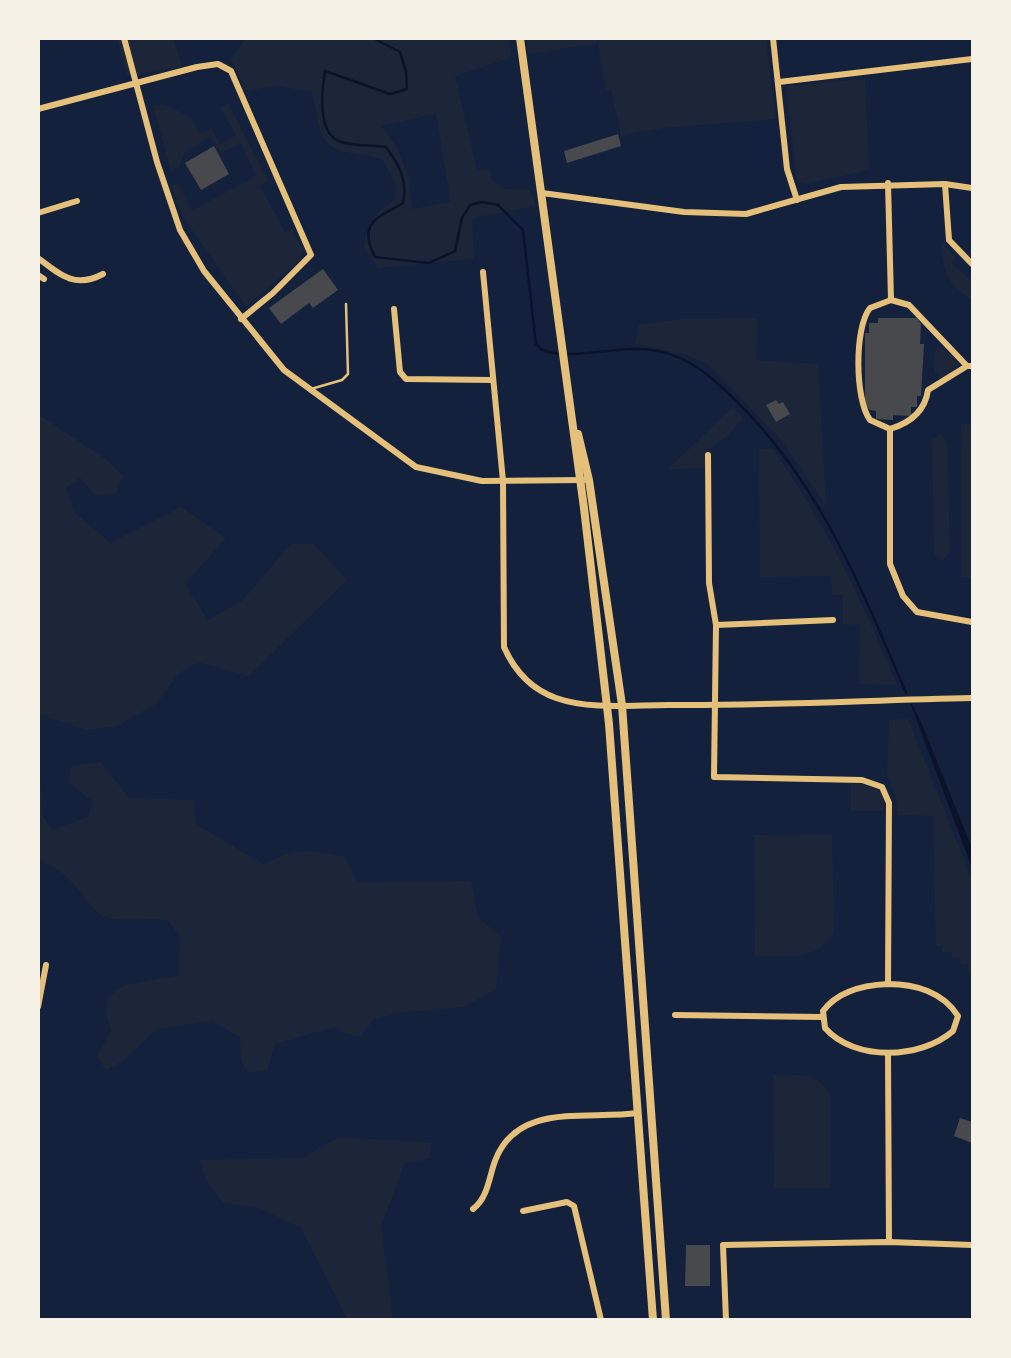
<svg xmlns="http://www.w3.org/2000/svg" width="1011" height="1358" viewBox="0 0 1011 1358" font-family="'Asap Condensed',sans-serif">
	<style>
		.green { fill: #1d2539; fill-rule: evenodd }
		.water { fill: #0b132b }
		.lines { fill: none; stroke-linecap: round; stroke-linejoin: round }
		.stream { stroke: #0b132b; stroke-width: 2.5 }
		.building { fill: #48494c }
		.service { stroke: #e5c07b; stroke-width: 2.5 }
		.minor { stroke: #e5c07b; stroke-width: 6 }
		.secondary { stroke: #e5c07b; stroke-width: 8 }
	</style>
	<rect width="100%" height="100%" fill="#14213d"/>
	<g class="green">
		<path d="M 117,39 L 174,39 L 182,67 L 127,75 Z"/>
		<path d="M 245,39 L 508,39 L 511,58 L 455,76 L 477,170 L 490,169 L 491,179 L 506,189 L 530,190 L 536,206 L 472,218 L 474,259 L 378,268 L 364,247 C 367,224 375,212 395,200 L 396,185 L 382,159 C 320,146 325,155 312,92 L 277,86 L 246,91 L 231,60 ZM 436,114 L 451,202 L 412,209 L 409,178 L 397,147 L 381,126 Z"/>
		<path d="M 526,39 L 766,39 L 776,119 L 662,128 L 621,136 L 611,90 L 606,91 L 598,43 L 528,54 Z"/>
		<path d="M 865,79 L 869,170 L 805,184 L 797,180 L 786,86 Z"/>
		<path d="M 163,104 L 191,117 L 201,133 L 211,128 L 220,144 L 236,135 L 221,108 L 229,104 L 268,181 L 260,186 L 285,232 L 292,229 L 303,249 L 299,261 L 246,306 L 183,217 L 171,186 L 178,183 L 192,211 L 256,176 L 241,143 L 221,153 L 210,137 L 184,153 L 179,167 L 171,170 L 153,106 Z"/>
		<path d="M 942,241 L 955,258 L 951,263 L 972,281 L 972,299 C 947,287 942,268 942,241 Z"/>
		<path d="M 757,318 L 756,360 L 818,364 L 826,506 L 780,439 L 708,364 L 686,355 L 635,344 L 639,325 L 681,319 Z"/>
		<path d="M 938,347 L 944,349 L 959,364 L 941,378 L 935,373 L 934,352 Z"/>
		<path d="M 733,407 L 743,418 L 728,435 L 705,452 L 705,467 L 667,470 Z"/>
		<path d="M 39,415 L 110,462 L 123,476 L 116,493 L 96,496 L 80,478 L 66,487 L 74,512 L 110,543 L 181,507 L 226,538 L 185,584 L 208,620 L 242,601 L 291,544 L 314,544 L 347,580 L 249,676 L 198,662 L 178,674 L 157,703 L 117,726 L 87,730 L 39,714 Z"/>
		<path d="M 961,424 L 972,424 L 972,577 L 962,577 Z"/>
		<path d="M 941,434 L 947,443 L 950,552 L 943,561 L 934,554 L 932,440 Z"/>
		<path d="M 759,449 L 773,449 C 825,523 863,602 897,685 L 859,684 L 860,625 L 843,624 L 843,595 L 832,595 L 831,576 L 760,577 Z"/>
		<path d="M 908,719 L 972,879 L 972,972 L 968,972 L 968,964 L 961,965 L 960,958 L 952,958 L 951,952 L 942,952 L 942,946 L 936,946 L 933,816 L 897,815 L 896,796 L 887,777 L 889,720 Z"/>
		<path d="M 101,762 L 129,798 L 193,800 L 196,824 L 265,865 C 293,846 313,850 345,857 L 357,882 L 471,881 L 478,918 L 501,936 L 496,989 L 464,1007 L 396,1013 L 374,1019 L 361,1036 L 346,1034 L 334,1027 L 275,1044 L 267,1071 L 247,1073 L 241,1060 L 240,1037 L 212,1021 L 157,1029 L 123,1061 L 106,1070 L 97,1056 L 111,1031 L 106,1012 L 108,997 L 125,985 L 179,975 L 180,939 L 169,921 C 146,916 120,925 99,914 C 95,912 91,905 88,902 C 75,885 60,866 39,860 L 39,771 L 43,816 L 52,830 L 88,817 L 93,802 L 68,782 L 71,766 Z"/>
		<path d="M 851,783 C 867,783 886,788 885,808 L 881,811 L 851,811 Z"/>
		<path d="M 832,834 L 834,933 C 816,962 786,955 755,956 L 754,835 Z"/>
		<path d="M 773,1075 C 797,1075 819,1071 830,1096 L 830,1188 L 774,1188 Z"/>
		<path d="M 339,1137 L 431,1143 L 429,1159 L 405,1163 L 381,1226 L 393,1319 L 347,1319 L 301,1228 L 259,1208 L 223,1203 L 205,1178 L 199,1160 L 302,1158 Z"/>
	</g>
	<path class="water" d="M 906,692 L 922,724 L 972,848 L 972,868 Z"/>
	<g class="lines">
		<path class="stream" d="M 373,38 L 400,52 L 406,71 L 407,89 L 390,94 L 325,71 C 322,90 316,134 341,142 C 354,146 372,145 386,147 C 399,165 408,180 403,203 C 378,218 357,222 375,257 L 429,263 L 455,251 L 462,218 L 470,205 L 482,202 L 498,205 L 523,230 L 536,344 L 542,350 C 576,362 621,343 658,351 C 689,357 711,376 733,398 C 818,479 861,587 906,693"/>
	</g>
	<g class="building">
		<path d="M 618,134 L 621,146 L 567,163 L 564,151 Z"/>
		<path d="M 214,146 L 229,174 L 201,190 L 185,163 Z"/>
		<path d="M 323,269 L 338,290 L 313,308 L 309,303 L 281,324 L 269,308 Z"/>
		<path d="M 878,318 L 917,318 L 921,324 L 920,344 L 924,344 L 921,396 L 917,396 L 917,407 L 911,407 L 911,416 L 893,415 L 893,420 L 876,419 L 876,411 L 870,410 L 865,405 L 865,333 L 869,333 L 869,323 L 878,323 Z"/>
		<path d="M 776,400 L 779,404 L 783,402 L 790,414 L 776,422 L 766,405 Z"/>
		<path d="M 960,1118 L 972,1122 L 972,1143 L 954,1136 Z"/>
		<path d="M 686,1245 L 710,1245 L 710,1286 L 685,1286 Z"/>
	</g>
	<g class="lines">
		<path class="service" d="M 311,389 L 342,380 L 348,374 L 346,304"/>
		<g class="minor">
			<path d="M 124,38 L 157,162 L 180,230 L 204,271 L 284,370 L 416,467 L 482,481 L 584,480"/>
			<path d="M 773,38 L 787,169 L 797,200"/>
			<path d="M 779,82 L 972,59"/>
			<path d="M 38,109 L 197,67 L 218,64 L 231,71 L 311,255 L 273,293 L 241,319"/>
			<path d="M 888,183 L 891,300"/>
			<path d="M 945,184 L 949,240 L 972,264"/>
			<path d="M 542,193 L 684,212 L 746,214 L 841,187 L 945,184 L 972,188"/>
			<path d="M 38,213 L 77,201"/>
			<path d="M 38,258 C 60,275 75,289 103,274"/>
			<path d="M 483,272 L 503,481 L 504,647 C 514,670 531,689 556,698 C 590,710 632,705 668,705 C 769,706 871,700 972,698"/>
			<path d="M 38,275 L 44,279"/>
			<path d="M 394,309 L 400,372 L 406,379 L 492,380"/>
			<path d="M 890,429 L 870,420 C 855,400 854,328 870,308 L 891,300 L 909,305 L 967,366 L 972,366"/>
			<path d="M 890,429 L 890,564 L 903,596 L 917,612 L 972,622"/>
			<path d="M 890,429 C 910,423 925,411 928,390 L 967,366"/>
			<path d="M 708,455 L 709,583 L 716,625 L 833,620"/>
			<path d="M 716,625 L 714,777 L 862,780 L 882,787 L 889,803 L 888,984"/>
			<path d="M 888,984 C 915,984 943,992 958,1016 L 953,1031 C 921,1059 855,1062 825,1028 L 823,1011 C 838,991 865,985 888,984 Z"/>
			<path d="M 38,1007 L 46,965"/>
			<path d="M 675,1015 L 822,1017"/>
			<path d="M 888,1053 L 889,1242"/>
			<path d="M 473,1209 C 488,1198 489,1177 495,1161 C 517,1102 585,1120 638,1113"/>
			<path d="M 523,1211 L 567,1202 L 574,1206 L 601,1320"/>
			<path d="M 726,1320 L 723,1245 L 889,1242 L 972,1245"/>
		</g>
		<g class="secondary">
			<path d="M 520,38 L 584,508 L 609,724 L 653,1320"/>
			<path d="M 578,434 L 589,480 L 622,705 L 666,1320"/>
		</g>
	</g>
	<rect width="1011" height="1358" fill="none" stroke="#f6f1e7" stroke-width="80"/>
</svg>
